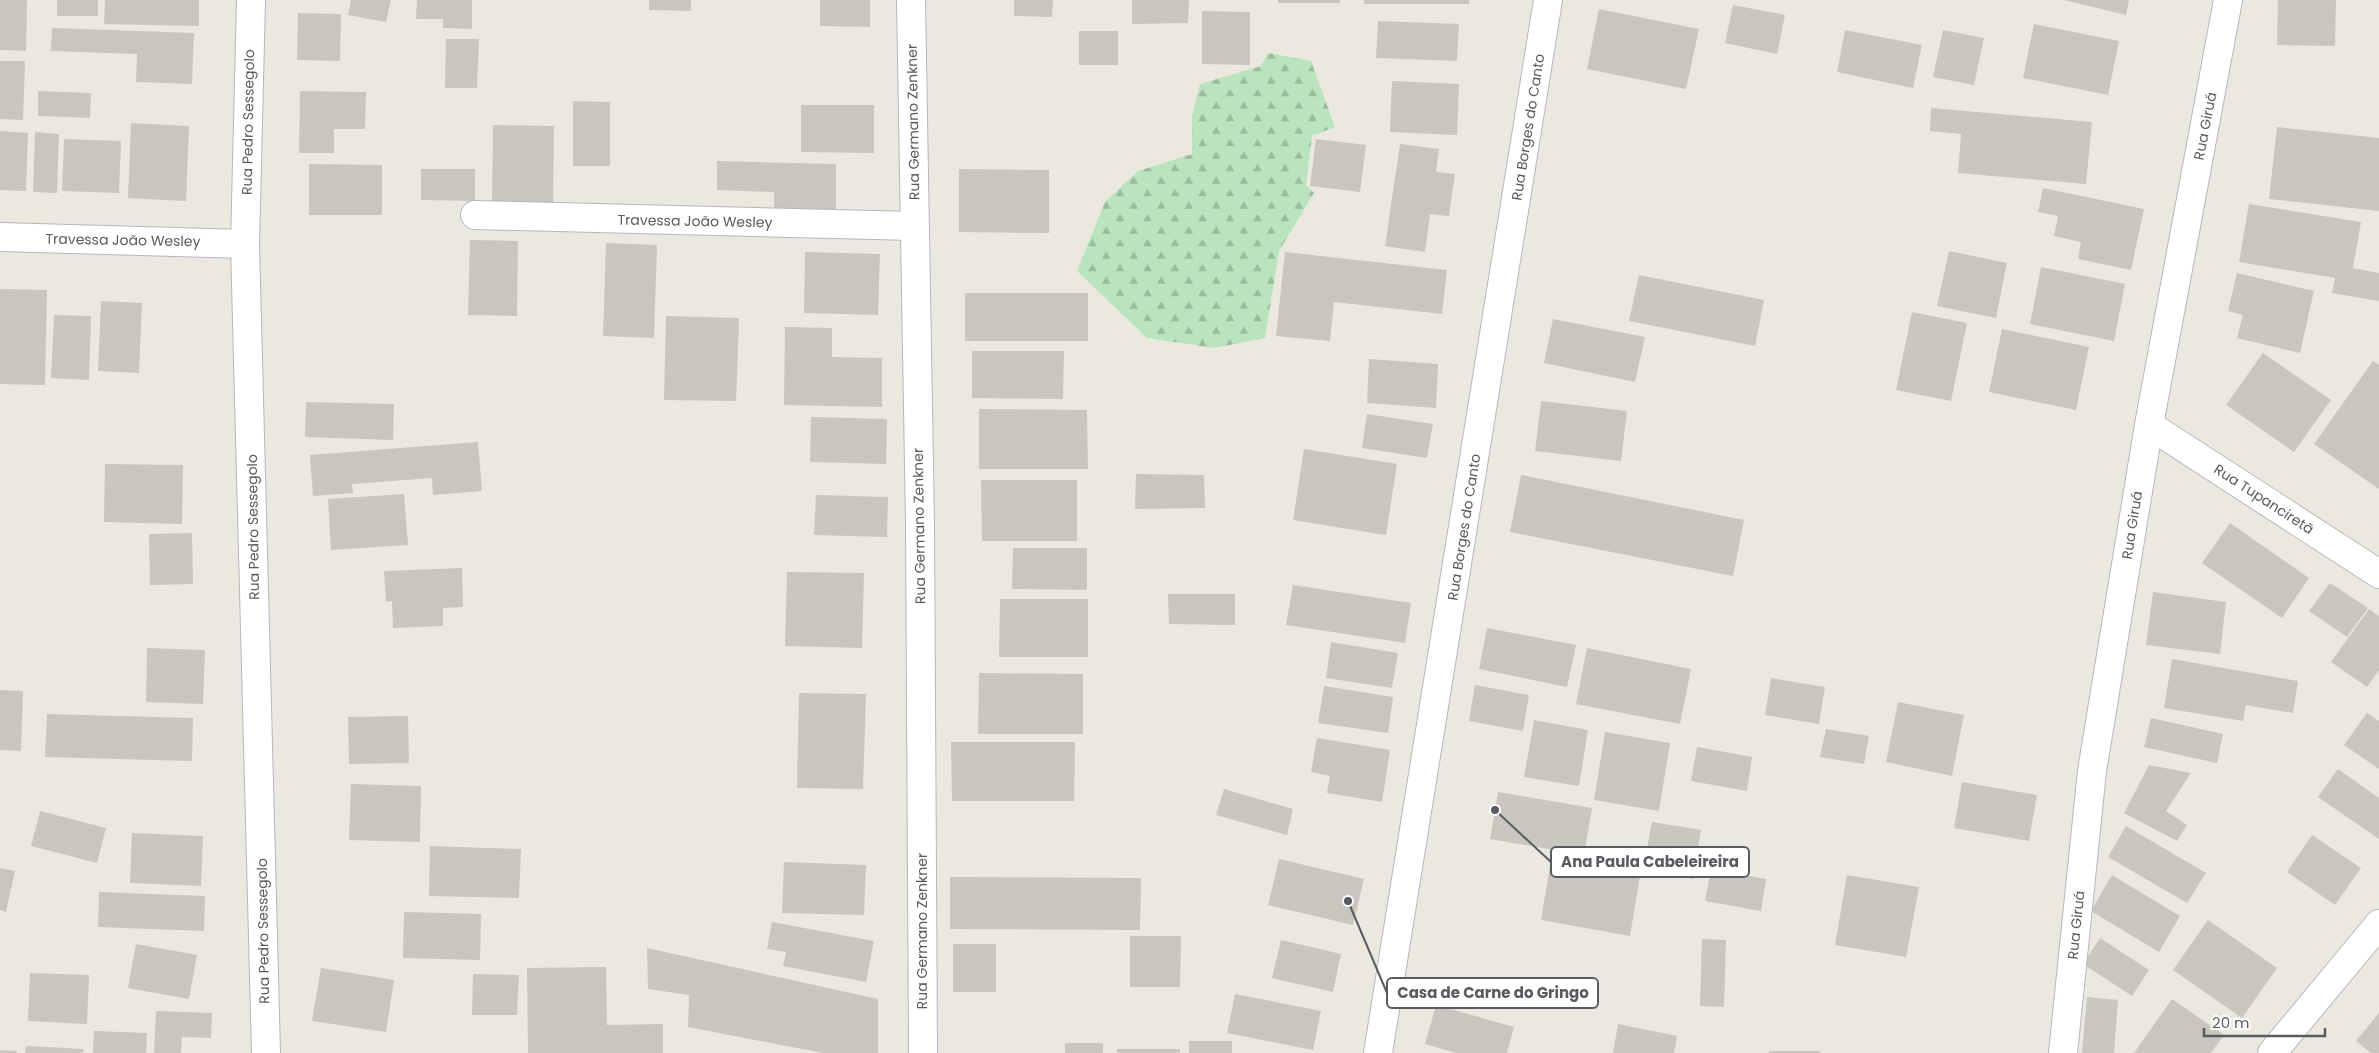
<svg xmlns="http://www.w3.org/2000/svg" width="2379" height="1053" viewBox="0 0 2379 1053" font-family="Poppins,sans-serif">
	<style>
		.forest { fill: url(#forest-firs) }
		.building { fill: #c8c6be }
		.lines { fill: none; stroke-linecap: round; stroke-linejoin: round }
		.minor-casing { stroke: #b5b7bc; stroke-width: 30 }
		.tertiary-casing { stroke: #b5b7bc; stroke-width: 30 }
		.minor { stroke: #fff; stroke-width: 28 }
		.tertiary { stroke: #fff; stroke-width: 28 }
		.labels { text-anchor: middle; stroke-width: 4; stroke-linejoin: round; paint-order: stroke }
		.street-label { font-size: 14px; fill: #585b60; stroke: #fff }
		.leader { fill: none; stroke: #585b60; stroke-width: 2 }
		.callout-dot { fill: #585b60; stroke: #fff; stroke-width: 2 }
		.callout { fill: #fff; stroke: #585b60; stroke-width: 2 }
		.callout-label { font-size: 15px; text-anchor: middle; font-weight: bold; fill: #585b60 }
	</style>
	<defs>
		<pattern id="forest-firs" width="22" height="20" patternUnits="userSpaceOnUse" patternTransform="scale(1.25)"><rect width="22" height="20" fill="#bae4bd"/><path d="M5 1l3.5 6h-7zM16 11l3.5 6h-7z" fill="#9abc9d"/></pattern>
	</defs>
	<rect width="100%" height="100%" fill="#ebe9df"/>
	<path class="forest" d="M 1268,53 L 1311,61 L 1335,127 L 1312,136 L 1306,185 L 1314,193 L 1279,251 L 1265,338 L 1214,348 L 1147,338 L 1077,271 L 1105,202 L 1138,171 L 1192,154 L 1192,116 L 1200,84 L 1261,66 Z"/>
	<g class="building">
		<path d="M 0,0 L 27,0 L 26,51 L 0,50 Z"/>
		<rect x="57" y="0" width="41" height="16"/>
		<path d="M 105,0 L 199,0 L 199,26 L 104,24 Z"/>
		<path d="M 351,0 L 391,0 L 386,22 L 348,15 Z"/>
		<path d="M 417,0 L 472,0 L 472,29 L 443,28 L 443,19 L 416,19 Z"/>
		<path d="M 649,0 L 691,0 L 691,11 L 649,10 Z"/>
		<path d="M 820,0 L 870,0 L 870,27 L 820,26 Z"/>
		<path d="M 1014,0 L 1053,0 L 1052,17 L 1014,16 Z"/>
		<path d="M 1132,0 L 1189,0 L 1188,23 L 1132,24 Z"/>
		<rect x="1278" y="0" width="62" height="3"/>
		<rect x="1364" y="0" width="105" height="4"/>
		<path d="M 2064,0 L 2129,0 L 2126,15 Z"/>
		<path d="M 2278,0 L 2336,0 L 2335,46 L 2277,45 Z"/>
		<path d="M 1733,5 L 1785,15 L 1777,54 L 1725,43 Z"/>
		<path d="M 1599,9 L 1699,29 L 1686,89 L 1587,69 Z"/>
		<path d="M 1202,11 L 1250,12 L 1250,65 L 1202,64 Z"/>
		<path d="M 298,13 L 341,14 L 340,61 L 297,60 Z"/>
		<path d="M 1378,21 L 1459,24 L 1457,61 L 1376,58 Z"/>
		<path d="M 2034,24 L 2119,41 L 2108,95 L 2023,78 Z"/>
		<path d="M 52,28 L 194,33 L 192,84 L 136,82 L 137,54 L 51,51 Z"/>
		<path d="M 1845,30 L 1922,45 L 1913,88 L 1837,72 Z"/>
		<path d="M 1943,30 L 1984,38 L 1974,85 L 1933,77 Z"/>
		<rect x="1079" y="31" width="39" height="34"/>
		<path d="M 446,39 L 479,39 L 477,88 L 445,88 Z"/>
		<path d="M 0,61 L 25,61 L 23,120 L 0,119 Z"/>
		<path d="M 1392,81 L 1459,84 L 1457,135 L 1390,132 Z"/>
		<path d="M 38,91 L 91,93 L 90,118 L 38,116 Z"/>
		<path d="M 300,91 L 366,92 L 365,129 L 334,129 L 334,153 L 299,153 Z"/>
		<path d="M 573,101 L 610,102 L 610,166 L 573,166 Z"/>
		<path d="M 801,105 L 874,105 L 874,153 L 801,152 Z"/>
		<path d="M 1931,108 L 2092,122 L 2086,184 L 1958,173 L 1961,134 L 1930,131 Z"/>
		<path d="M 131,123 L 189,126 L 186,201 L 128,198 Z"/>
		<path d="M 493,125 L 554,126 L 553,205 L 492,204 Z"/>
		<path d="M 2277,127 L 2379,138 L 2379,211 L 2269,199 Z"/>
		<path d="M 0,131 L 28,133 L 26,191 L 0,190 Z"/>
		<path d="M 35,132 L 59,134 L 57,193 L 33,192 Z"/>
		<path d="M 64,139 L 121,141 L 119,193 L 62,191 Z"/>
		<path d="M 1316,139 L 1366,145 L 1360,192 L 1310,186 Z"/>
		<path d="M 1400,144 L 1439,149 L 1436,172 L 1455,174 L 1449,216 L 1430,214 L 1425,252 L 1385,246 Z"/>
		<path d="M 717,161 L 836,164 L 836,217 L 774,216 L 774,192 L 717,190 Z"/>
		<path d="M 309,164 L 382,165 L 382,215 L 309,215 Z"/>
		<path d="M 421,169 L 475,169 L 475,201 L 421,200 Z"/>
		<path d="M 959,169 L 1049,170 L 1049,233 L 959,232 Z"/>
		<path d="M 2043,188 L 2144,209 L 2131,270 L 2078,259 L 2081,242 L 2054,236 L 2058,216 L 2038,212 Z"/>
		<path d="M 2249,204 L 2361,222 L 2353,268 L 2379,273 L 2379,301 L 2332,293 L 2335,278 L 2239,262 Z"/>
		<path d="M 470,240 L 518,241 L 517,316 L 468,315 Z"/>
		<path d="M 606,243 L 657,245 L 654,338 L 603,336 Z"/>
		<path d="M 1949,251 L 2007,263 L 1996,318 L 1937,306 Z"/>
		<path d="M 805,252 L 880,254 L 878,315 L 804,313 Z"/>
		<path d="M 1285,252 L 1447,270 L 1442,314 L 1334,302 L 1330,341 L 1276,336 Z"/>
		<path d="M 2041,267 L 2125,284 L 2114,341 L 2030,324 Z"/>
		<path d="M 2237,273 L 2314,291 L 2300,353 L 2237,338 L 2243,315 L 2228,311 Z"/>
		<path d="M 1639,275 L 1764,300 L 1755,346 L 1629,321 Z"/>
		<path d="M 0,289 L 47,290 L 45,385 L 0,384 Z"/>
		<rect x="965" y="293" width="123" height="48"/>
		<path d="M 101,301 L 142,303 L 139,373 L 98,371 Z"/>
		<path d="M 1912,312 L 1967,323 L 1951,401 L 1896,390 Z"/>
		<path d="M 54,315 L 91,316 L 89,380 L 51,378 Z"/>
		<path d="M 666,316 L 739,318 L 736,401 L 664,400 Z"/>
		<path d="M 1553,319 L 1645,337 L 1635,382 L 1544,363 Z"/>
		<path d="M 785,327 L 832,328 L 832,357 L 882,358 L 882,407 L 784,405 Z"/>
		<path d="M 2002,329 L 2089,347 L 2076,410 L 1989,392 Z"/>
		<path d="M 972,351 L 1064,351 L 1063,399 L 972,398 Z"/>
		<path d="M 2263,353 L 2331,400 L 2294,452 L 2226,405 Z"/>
		<path d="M 1369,359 L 1438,364 L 1436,408 L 1367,403 Z"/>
		<path d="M 2373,361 L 2379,365 L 2379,489 L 2314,444 Z"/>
		<path d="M 1541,401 L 1627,411 L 1621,461 L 1535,451 Z"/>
		<path d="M 306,402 L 394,404 L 393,440 L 305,437 Z"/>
		<path d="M 979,409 L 1087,410 L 1088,469 L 979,469 Z"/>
		<path d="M 1367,414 L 1433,424 L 1427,458 L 1362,448 Z"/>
		<path d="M 811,417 L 887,419 L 886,464 L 810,462 Z"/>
		<path d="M 478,442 L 482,491 L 433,495 L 432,478 L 352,484 L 353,493 L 313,496 L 310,455 Z"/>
		<path d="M 1304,449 L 1397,464 L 1386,535 L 1293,520 Z"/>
		<path d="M 105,464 L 183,465 L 182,524 L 104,522 Z"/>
		<path d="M 1136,474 L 1204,475 L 1205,508 L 1135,509 Z"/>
		<path d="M 1521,475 L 1744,520 L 1733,576 L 1510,532 Z"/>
		<path d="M 981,480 L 1077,480 L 1077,541 L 982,541 Z"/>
		<path d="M 404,494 L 408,545 L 331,550 L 328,499 Z"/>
		<path d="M 816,495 L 888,497 L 887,537 L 814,535 Z"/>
		<path d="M 2230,523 L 2309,578 L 2282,618 L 2202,563 Z"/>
		<path d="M 192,533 L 193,584 L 150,585 L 149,534 Z"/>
		<path d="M 1013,548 L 1087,548 L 1087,590 L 1012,589 Z"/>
		<path d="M 462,568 L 463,607 L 443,608 L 443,626 L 393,628 L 392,601 L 386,602 L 384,571 Z"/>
		<path d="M 787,572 L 864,573 L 862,648 L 785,646 Z"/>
		<path d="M 2330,583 L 2368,608 L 2347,637 L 2309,611 Z"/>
		<path d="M 1293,585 L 1411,603 L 1405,643 L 1286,625 Z"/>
		<path d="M 2153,592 L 2226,602 L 2220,654 L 2146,645 Z"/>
		<path d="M 1168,594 L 1235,594 L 1235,625 L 1169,624 Z"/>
		<path d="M 1000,599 L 1088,599 L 1088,657 L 999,657 Z"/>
		<path d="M 2369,609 L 2379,616 L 2379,670 L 2367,687 L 2331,662 Z"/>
		<path d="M 1487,628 L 1576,645 L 1567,687 L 1479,669 Z"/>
		<path d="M 1331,642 L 1398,653 L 1392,688 L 1326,678 Z"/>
		<path d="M 147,648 L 205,650 L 203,704 L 146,702 Z"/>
		<path d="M 1587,648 L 1691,669 L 1680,724 L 1576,704 Z"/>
		<path d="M 2172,659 L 2298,681 L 2293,713 L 2246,705 L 2243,721 L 2164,708 Z"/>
		<path d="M 979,673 L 1083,674 L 1083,734 L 978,734 Z"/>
		<path d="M 1771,678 L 1825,687 L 1819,724 L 1765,715 Z"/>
		<path d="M 1475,685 L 1529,695 L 1523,731 L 1469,721 Z"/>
		<path d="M 1324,686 L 1393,697 L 1388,733 L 1318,723 Z"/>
		<path d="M 0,690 L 23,691 L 21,751 L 0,750 Z"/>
		<path d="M 799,693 L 866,694 L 863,789 L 797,788 Z"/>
		<path d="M 1898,702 L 1964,715 L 1952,776 L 1886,762 Z"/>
		<path d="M 2367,713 L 2379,721 L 2379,769 L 2344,745 Z"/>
		<path d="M 47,714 L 193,718 L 192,761 L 45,757 Z"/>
		<path d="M 408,716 L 409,763 L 349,764 L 348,717 Z"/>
		<path d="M 2151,718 L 2223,734 L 2217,763 L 2144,747 Z"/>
		<path d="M 1534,720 L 1588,730 L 1579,786 L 1524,777 Z"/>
		<path d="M 1826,729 L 1869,736 L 1864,764 L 1820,757 Z"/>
		<path d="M 1605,732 L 1670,743 L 1659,811 L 1594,800 Z"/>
		<path d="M 1317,738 L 1390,750 L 1382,802 L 1327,793 L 1330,776 L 1311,772 Z"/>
		<path d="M 951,742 L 1075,742 L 1074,801 L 952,801 Z"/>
		<path d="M 1697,747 L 1752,757 L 1747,791 L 1691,781 Z"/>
		<path d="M 2149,765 L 2191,773 L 2166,811 L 2187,825 L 2177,841 L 2124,813 Z"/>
		<path d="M 2338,769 L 2379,798 L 2379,839 L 2318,797 Z"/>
		<path d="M 1962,782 L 2037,795 L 2029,841 L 1954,828 Z"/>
		<path d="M 351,784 L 421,786 L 420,842 L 349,840 Z"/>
		<path d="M 1224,789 L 1293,809 L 1287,835 L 1216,815 Z"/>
		<path d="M 1498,792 L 1592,808 L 1584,855 L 1490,839 Z"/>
		<path d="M 40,811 L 106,828 L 97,863 L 31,846 Z"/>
		<path d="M 1652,822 L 1701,830 L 1693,879 L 1643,870 Z"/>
		<path d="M 2126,826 L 2206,873 L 2187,903 L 2108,857 Z"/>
		<path d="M 132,833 L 203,836 L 201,886 L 130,883 Z"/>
		<path d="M 2312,835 L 2361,868 L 2335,905 L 2287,872 Z"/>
		<path d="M 430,846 L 521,849 L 519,898 L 429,896 Z"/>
		<path d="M 1279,859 L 1364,879 L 1353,925 L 1268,905 Z"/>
		<path d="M 1551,860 L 1640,876 L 1630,936 L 1541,920 Z"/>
		<path d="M 784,862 L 866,865 L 864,915 L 782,913 Z"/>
		<path d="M 0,868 L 15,871 L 6,912 L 0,910 Z"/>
		<path d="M 1711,869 L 1766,879 L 1761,911 L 1705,901 Z"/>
		<path d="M 1847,875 L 1919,887 L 1906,957 L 1835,945 Z"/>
		<path d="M 2112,875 L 2180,916 L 2159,952 L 2091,911 Z"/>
		<path d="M 950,877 L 1141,878 L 1140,930 L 950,929 Z"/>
		<path d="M 99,892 L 205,896 L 204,931 L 98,927 Z"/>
		<path d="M 404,912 L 481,914 L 480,960 L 403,958 Z"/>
		<path d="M 2208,920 L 2277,968 L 2242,1018 L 2173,970 Z"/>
		<path d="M 772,922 L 874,941 L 866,982 L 783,966 L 786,952 L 767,949 Z"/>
		<path d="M 1130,936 L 1181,936 L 1180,987 L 1130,987 Z"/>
		<path d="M 2100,938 L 2149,970 L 2132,996 L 2083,964 Z"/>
		<path d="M 1702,939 L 1726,940 L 1724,1007 L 1700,1006 Z"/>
		<path d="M 1281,940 L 1341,954 L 1333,992 L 1272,978 Z"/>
		<path d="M 136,944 L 197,955 L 189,999 L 128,988 Z"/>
		<rect x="953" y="944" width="43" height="48"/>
		<path d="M 647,948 L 878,999 L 878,1053 L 823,1053 L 688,1027 L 689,995 L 648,989 Z"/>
		<path d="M 606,967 L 607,1025 L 663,1024 L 663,1053 L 528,1053 L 527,968 Z"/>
		<path d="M 321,968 L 394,980 L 386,1032 L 312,1021 Z"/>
		<path d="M 30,973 L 89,975 L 87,1024 L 28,1021 Z"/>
		<path d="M 473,974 L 519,975 L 517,1015 L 472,1015 Z"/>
		<path d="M 1235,994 L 1321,1011 L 1313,1050 L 1227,1033 Z"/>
		<path d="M 2087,997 L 2118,1000 L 2114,1053 L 2082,1053 Z"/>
		<path d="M 2172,999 L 2224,1035 L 2211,1053 L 2134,1053 Z"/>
		<path d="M 1436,1005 L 1514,1027 L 1507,1053 L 1456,1053 L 1425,1044 Z"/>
		<path d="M 156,1011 L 212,1013 L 211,1038 L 182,1037 L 181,1053 L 154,1053 Z"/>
		<path d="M 2379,1013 L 2379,1053 L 2371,1053 L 2356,1041 Z"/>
		<path d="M 1618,1024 L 1677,1036 L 1674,1053 L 1613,1053 Z"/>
		<path d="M 94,1031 L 147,1033 L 146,1053 L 93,1053 Z"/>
		<rect x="1189" y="1041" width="43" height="12"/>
		<rect x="1065" y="1043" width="38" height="10"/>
		<path d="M 26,1046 L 84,1049 L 83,1053 L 25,1053 Z"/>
		<rect x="1117" y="1049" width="63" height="4"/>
		<path d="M 0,1050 L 17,1051 L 17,1053 L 0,1053 Z"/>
		<rect x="1769" y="1051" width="51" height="2"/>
	</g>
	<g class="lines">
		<g class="minor-casing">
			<g id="minor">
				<path d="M 251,0 L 245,244 L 266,1053"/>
				<path d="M 911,0 L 920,524 L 923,1053"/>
				<path d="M 475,215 L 914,226"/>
				<path d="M 0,237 L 245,244"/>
				<path d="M 2149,425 L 2379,574"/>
				<path d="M 2063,1053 L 2092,771 L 2149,425 L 2228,0"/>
				<path d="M 2272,1053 L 2379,924"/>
			</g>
		</g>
		<g class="tertiary-casing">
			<path id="tertiary" d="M 1378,1053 L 1548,0"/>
		</g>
		<use href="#minor" class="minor"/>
		<use href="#tertiary" class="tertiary"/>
	</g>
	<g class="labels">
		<g class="street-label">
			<text transform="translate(248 122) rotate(-89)" y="5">Rua Pedro Sessegolo</text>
			<text transform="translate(913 122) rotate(-91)" y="5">Rua Germano Zenkner</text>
			<text transform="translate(2205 126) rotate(-79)" y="5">Rua Giruá</text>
			<text transform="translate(1528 127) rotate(-81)" y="5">Rua Borges do Canto</text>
			<text transform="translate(695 221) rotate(1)" y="5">Travessa João Wesley</text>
			<text transform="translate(123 240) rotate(1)" y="5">Travessa João Wesley</text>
			<text transform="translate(2264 499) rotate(33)" y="5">Rua Tupanciretã</text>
			<text transform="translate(2132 525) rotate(-81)" y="5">Rua Giruá</text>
			<text transform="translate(919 526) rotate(-91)" y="5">Rua Germano Zenkner</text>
			<text transform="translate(253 527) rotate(-91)" y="5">Rua Pedro Sessegolo</text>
			<text transform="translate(1464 527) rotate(-81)" y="5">Rua Borges do Canto</text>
			<text transform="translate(2076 925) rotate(-84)" y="5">Rua Giruá</text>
			<text transform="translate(263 931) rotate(-91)" y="5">Rua Pedro Sessegolo</text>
			<text transform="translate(922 931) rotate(-90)" y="5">Rua Germano Zenkner</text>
		</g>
	</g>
	<path class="leader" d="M1495 810L1551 862M1348 901L1387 993"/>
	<g class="callout-dot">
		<circle cx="1495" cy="810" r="5"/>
		<circle cx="1348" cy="901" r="5"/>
	</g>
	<g class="callout">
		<rect x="1551" y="847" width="198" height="30" rx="5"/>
		<rect x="1387" y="978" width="211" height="30" rx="5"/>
	</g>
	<g class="callout-label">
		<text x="1650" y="867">Ana Paula Cabeleireira</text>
		<text x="1493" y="998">Casa de Carne do Gringo</text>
	</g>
	<path d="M2204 1028v8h121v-8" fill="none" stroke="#585b60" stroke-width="2.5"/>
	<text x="2212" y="1028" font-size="15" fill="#585b60" stroke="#ffffff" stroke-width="4" paint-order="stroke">20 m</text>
</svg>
